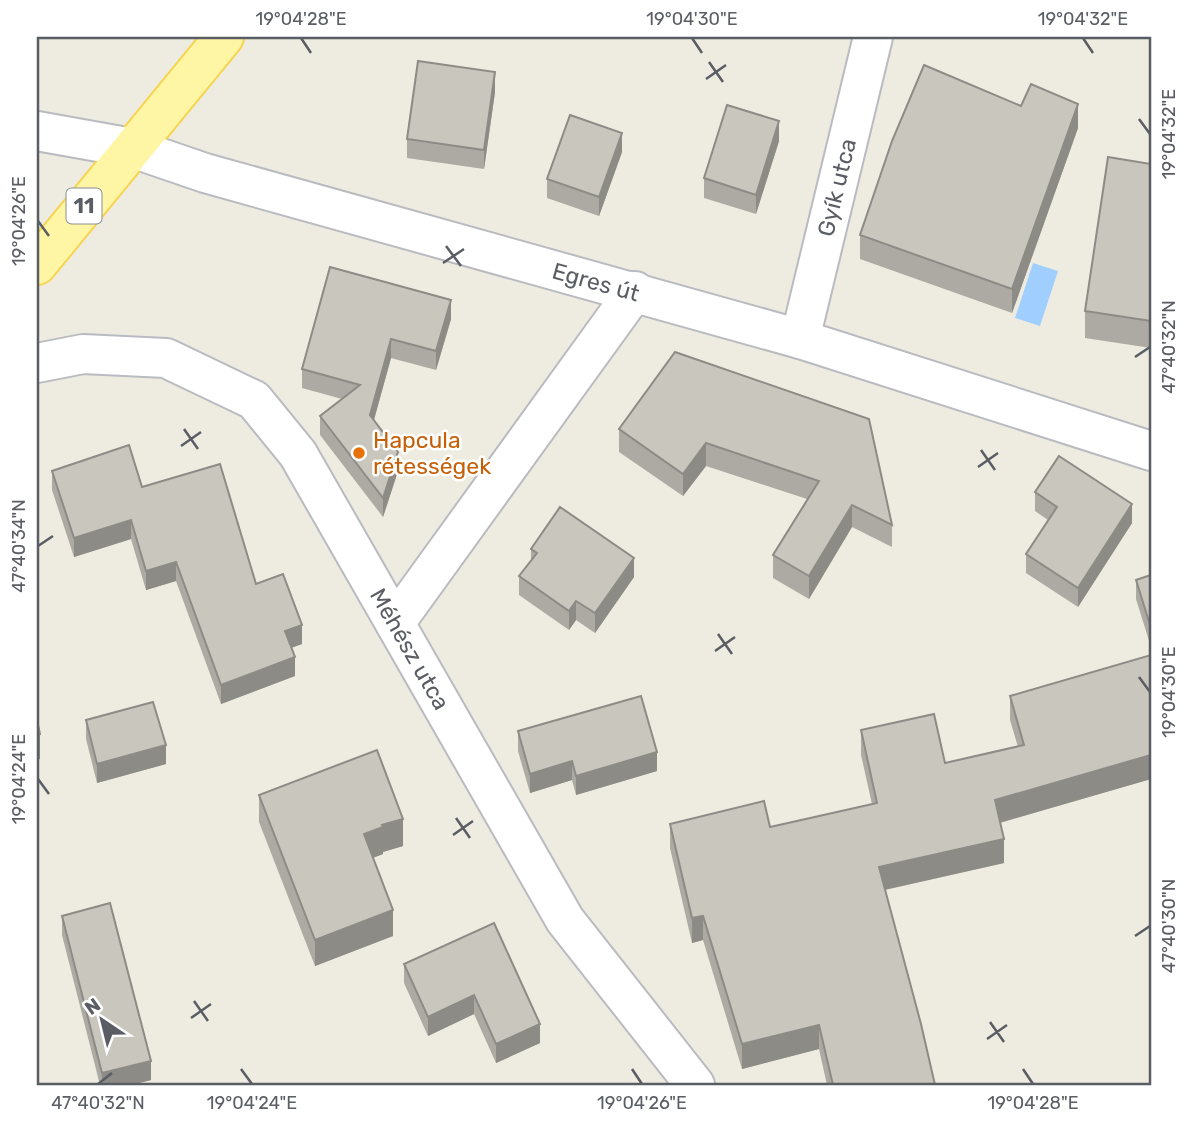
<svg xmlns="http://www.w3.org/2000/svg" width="1188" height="1122" viewBox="0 0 1188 1122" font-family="Rubik,sans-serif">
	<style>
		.water { fill: #a0cfff }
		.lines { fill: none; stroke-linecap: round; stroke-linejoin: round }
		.minor-casing { stroke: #b9bbc1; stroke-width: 42 }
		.tertiary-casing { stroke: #b9bbc1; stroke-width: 42 }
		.primary-casing { stroke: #f7d451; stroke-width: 42 }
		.minor { stroke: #fff; stroke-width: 38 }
		.tertiary { stroke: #fff; stroke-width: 38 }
		.primary { stroke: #fff6a5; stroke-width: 38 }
		.wall { fill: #adaaa3 }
		.shaded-wall { fill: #8d8b85 }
		.building { fill: #c9c6be; stroke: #8d8b85; stroke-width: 2 }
		.ticks { fill: none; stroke: #5a5d63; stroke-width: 2.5 }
		.food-dot { fill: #e8710a; stroke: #fff; stroke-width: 2.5 }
		.labels { text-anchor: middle; stroke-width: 5; stroke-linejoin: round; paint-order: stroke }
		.shield { fill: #fff; stroke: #8c8e92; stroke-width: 2 }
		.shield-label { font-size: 21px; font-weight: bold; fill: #5a5d63 }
		.street-label { font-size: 23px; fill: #5a5d63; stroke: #fff }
		.food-label { font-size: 23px; fill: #c56008; stroke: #fff; text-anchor: start }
		.neatline { fill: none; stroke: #5a5d63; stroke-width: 2.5 }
		.ticks-label { font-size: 18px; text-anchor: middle; fill: #5a5d63 }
	</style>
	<rect width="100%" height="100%" fill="#eeece1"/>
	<path class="water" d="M 1033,263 L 1058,271 L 1040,326 L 1015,318 Z"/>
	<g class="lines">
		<g class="minor-casing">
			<g id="minor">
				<path id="s1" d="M 132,148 L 205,173 L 800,339 L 1151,451"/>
				<path id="s2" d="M 800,339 L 873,37"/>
				<path id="s3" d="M 37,363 L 83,354 L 166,358 L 254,400 L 298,454 L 565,920 L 695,1085"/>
				<path d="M 395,623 L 635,291"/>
			</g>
		</g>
		<g class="tertiary-casing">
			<path id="tertiary" d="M 37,131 L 132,148"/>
		</g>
		<g class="primary-casing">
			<path id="primary" d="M 37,265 L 224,37"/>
		</g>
		<use href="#minor" class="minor"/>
		<use href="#tertiary" class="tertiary"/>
		<use href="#primary" class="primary"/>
	</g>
	<g class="wall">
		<path d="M 495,92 L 484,169 L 407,158 L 407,139 Z"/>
		<path d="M 1021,106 L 1078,128 L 1012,313 L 860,259 L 860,235 Z"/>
		<path d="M 779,141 L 756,214 L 704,198 L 704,178 Z"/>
		<path d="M 622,152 L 599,216 L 547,198 L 547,179 Z"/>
		<path d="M 1151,164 L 1151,348 L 1085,338 L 1085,311 Z"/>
		<path d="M 451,319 L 436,370 L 391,358 L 374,420 L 398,471 L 383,517 L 320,435 L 320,416 L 342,399 L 302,388 L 302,369 Z"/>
		<path d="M 675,352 L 892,525 L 892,547 L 852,527 L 809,599 L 773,578 L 773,555 L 807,499 L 706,466 L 683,496 L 619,452 L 619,429 Z"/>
		<path d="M 52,471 L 142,487 L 256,584 L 302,644 L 291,648 L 295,676 L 221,704 L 176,581 L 146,590 L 131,539 L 74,557 L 52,490 Z"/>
		<path d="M 1035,492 L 1132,523 L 1078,607 L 1026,573 L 1026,554 L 1048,520 L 1035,511 Z"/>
		<path d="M 531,549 L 634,577 L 595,633 L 576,620 L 569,630 L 519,595 L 519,576 L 531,560 Z"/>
		<path d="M 1151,575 L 1151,647 L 1136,599 L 1136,580 Z"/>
		<path d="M 1151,655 L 1151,779 L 1000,823 L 1004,863 L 885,890 L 935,1085 L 827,1085 L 819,1049 L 742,1069 L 703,940 L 692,943 L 670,848 L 670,824 L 770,827 L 872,804 L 861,755 L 861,730 L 945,763 L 1018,747 L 1010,720 L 1010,696 Z"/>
		<path d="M 86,720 L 166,764 L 97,783 L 86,739 Z"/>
		<path d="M 518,731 L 657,771 L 576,795 L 572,780 L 530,793 L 518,751 Z"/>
		<path d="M 259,795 L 403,846 L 383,852 L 383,854 L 373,858 L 393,936 L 315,966 L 259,822 Z"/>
		<path d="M 62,916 L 151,1080 L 131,1085 L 100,1085 L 62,935 Z"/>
		<path d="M 494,923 L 540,1043 L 496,1063 L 474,1014 L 428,1036 L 404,983 L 404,964 Z"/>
	</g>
	<g class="shaded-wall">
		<path d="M 495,72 L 495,92 L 484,169 L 484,150 Z"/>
		<path d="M 1078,104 L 1078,128 L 1012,313 L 1012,289 Z"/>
		<path d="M 779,121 L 779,141 L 756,214 L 756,195 Z"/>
		<path d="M 622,133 L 622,152 L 599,216 L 599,197 Z"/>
		<path d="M 451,300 L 451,319 L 436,370 L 436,351 Z"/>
		<path d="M 391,339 L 391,358 L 370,434 L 370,415 Z"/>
		<path d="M 706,443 L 706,466 L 683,496 L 683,474 Z"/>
		<path d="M 398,452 L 398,471 L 383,517 L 383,498 Z"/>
		<path d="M 1132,504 L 1132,523 L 1078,607 L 1078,588 Z"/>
		<path d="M 852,505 L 852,527 L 809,599 L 809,576 Z"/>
		<path d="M 131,520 L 131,539 L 74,557 L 74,538 Z"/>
		<path d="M 634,558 L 634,577 L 595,633 L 595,613 Z"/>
		<path d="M 176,562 L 176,581 L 146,590 L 146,571 Z"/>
		<path d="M 576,601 L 576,620 L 569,630 L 569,611 Z"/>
		<path d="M 302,625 L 302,644 L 285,650 L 285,631 Z"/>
		<path d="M 295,657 L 295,676 L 221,704 L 221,685 Z"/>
		<path d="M 40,734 L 40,759 L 37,760 L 37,735 Z"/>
		<path d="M 166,745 L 166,764 L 97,783 L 97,764 Z"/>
		<path d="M 657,752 L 657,771 L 576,795 L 576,776 Z"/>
		<path d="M 1151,755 L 1151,779 L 995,824 L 995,800 Z"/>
		<path d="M 572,761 L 572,780 L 530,793 L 530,774 Z"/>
		<path d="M 403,819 L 403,846 L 383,852 L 383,854 L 364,861 L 364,834 L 382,825 Z"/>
		<path d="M 1004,839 L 1004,863 L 879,891 L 879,867 Z"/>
		<path d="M 393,910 L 393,936 L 315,966 L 315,940 Z"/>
		<path d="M 703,916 L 703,940 L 692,943 L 692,918 Z"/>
		<path d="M 474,995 L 474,1014 L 428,1036 L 428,1017 Z"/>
		<path d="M 540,1024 L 540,1043 L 496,1063 L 496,1044 Z"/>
		<path d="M 819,1025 L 819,1049 L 742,1069 L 742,1044 Z"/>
		<path d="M 151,1061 L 151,1080 L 131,1085 L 102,1085 L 102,1073 Z"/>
	</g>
	<g class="building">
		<path d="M 418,61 L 495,72 L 484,150 L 407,139 Z"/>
		<path d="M 924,65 L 1021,106 L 1031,84 L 1078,104 L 1012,289 L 860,235 L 892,141 Z"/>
		<path d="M 727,105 L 779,121 L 756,195 L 704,178 Z"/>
		<path d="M 570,115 L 622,133 L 599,197 L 547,179 Z"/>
		<path d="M 1108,157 L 1151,164 L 1151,321 L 1085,311 Z"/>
		<path d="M 330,267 L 451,300 L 436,351 L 391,339 L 370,415 L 398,452 L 383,498 L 320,416 L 360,385 L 302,369 Z"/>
		<path d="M 675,352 L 869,419 L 892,525 L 852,505 L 809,576 L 773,555 L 819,481 L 706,443 L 683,474 L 619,429 Z"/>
		<path d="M 129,445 L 142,487 L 220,464 L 256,584 L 283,574 L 302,625 L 285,631 L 295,657 L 221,685 L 176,562 L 146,571 L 131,520 L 74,538 L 52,471 Z"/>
		<path d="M 1059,456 L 1132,504 L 1078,588 L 1026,554 L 1057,507 L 1035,492 Z"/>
		<path d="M 560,507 L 634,558 L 595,613 L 576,601 L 569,611 L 519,576 L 537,553 L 531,549 Z"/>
		<path d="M 1151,575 L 1151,628 L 1136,580 Z"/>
		<path d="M 1151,655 L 1151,755 L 995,800 L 1004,839 L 879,867 L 921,1024 L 935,1085 L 833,1085 L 819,1025 L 742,1044 L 703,916 L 692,918 L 670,824 L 764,801 L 770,827 L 877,803 L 861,730 L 934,714 L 945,763 L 1024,745 L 1010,696 Z"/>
		<path d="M 641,696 L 657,752 L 576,776 L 572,761 L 530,774 L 518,731 Z"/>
		<path d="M 153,702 L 166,745 L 97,764 L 86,720 Z"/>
		<path d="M 37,720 L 40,734 L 37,735 Z"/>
		<path d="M 377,750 L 403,819 L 382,825 L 383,827 L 364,834 L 393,910 L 315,940 L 259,795 Z"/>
		<path d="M 110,903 L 151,1061 L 102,1073 L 62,916 Z"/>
		<path d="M 494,923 L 540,1024 L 496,1044 L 474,995 L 428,1017 L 404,964 Z"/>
	</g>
	<path class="ticks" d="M 301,38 L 311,53M 692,38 L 702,53M 1083,38 L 1093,53M 709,62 L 723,82M 706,79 L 726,65M 1139,119 L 1150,134M 38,221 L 49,236M 446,246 L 461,266M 443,263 L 464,249M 1135,357 L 1150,347M 184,429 L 198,449M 181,446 L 201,432M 981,450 L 995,470M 978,467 L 998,453M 38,546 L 53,536M 718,634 L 732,654M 715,651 L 735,637M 1139,677 L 1150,692M 38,779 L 49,794M 456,818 L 470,838M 453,835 L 473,821M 1135,936 L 1150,926M 194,1001 L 208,1021M 191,1018 L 211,1004M 990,1022 L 1004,1042M 987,1039 L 1007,1025M 241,1069 L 252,1084M 632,1069 L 642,1084M 1023,1069 L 1033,1084M 98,1084 L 112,1073"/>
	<circle class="food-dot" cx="359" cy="453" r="7"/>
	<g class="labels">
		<rect class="shield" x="66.5" y="188.5" width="35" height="35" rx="5"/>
		<g class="shield-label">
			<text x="84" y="213">11</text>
		</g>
		<g class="street-label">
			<text dy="8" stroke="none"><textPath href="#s2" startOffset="156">Gyík utca</textPath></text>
			<text dy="8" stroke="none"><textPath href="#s1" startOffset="483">Egres út</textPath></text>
			<text dy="8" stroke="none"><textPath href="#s3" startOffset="522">Méhész utca</textPath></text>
		</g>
		<g class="food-label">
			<text x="373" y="448">Hapcula<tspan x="373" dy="26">rétességek</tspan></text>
		</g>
	</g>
	<rect width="1188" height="1122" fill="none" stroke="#ffffff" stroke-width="77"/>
	<g transform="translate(102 1020) rotate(325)" stroke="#ffffff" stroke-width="5" paint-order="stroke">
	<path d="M0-5L12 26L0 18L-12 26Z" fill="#5a5d63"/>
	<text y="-10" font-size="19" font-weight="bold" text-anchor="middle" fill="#5a5d63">N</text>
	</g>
	<rect x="38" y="38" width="1112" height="1046" class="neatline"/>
	<g class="ticks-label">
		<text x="301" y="25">19°04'28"E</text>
		<text x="692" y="25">19°04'30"E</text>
		<text x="1083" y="25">19°04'32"E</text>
		<text transform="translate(1169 134) rotate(-90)" y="6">19°04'32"E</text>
		<text transform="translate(19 221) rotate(-90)" y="6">19°04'26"E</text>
		<text transform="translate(1169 347) rotate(-90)" y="6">47°40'32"N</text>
		<text transform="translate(19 546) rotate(-90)" y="6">47°40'34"N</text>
		<text transform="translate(1169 692) rotate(-90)" y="6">19°04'30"E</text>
		<text transform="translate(19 779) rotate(-90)" y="6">19°04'24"E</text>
		<text transform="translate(1169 926) rotate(-90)" y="6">47°40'30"N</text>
		<text x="98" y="1109">47°40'32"N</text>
		<text x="252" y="1109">19°04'24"E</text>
		<text x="642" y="1109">19°04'26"E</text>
		<text x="1033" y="1109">19°04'28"E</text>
	</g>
</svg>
